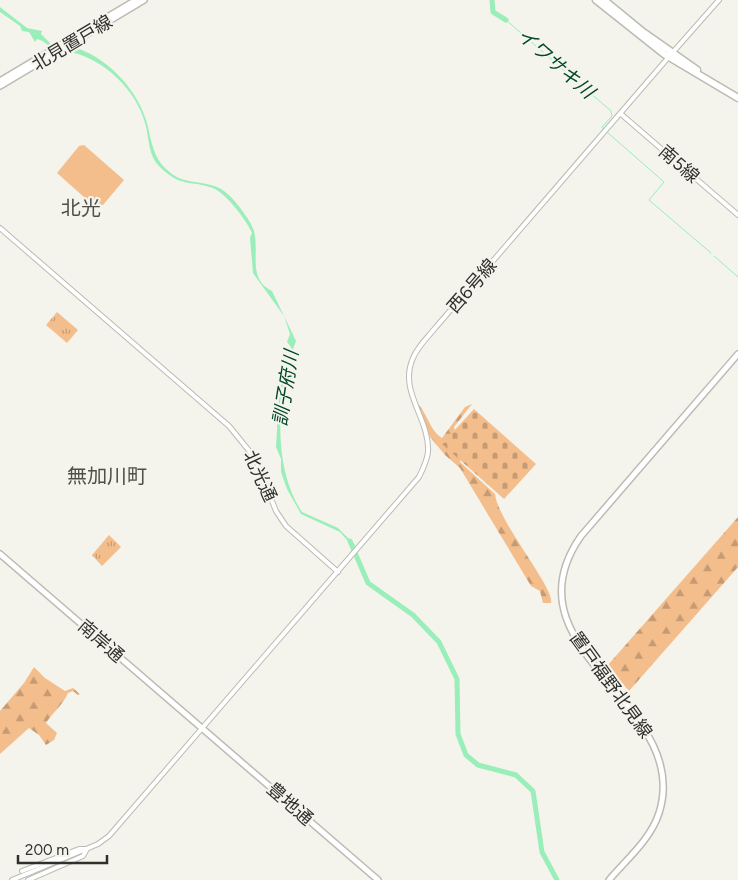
<svg xmlns="http://www.w3.org/2000/svg" width="738" height="880" viewBox="0 0 738 880" font-family="Figtree,'Noto Sans JP',sans-serif">
	<style>
		.forest { fill: url(#forest-firs) }
		.cemetery { fill: url(#cemetery-stones) }
		.park { fill: url(#park-tufts) }
		.pitch { fill: #f4be8c }
		.water { fill: #99eeba }
		.lines { fill: none; stroke-linecap: round; stroke-linejoin: round }
		.stream { stroke: #99eeba; stroke-width: 1 }
		.river { stroke: #99eeba; stroke-width: 5 }
		.minor-casing { stroke: #bbbbb3; stroke-width: 6 }
		.major-casing { stroke: #bbbbb3; stroke-width: 8 }
		.highway-casing { stroke: #bbbbb3; stroke-width: 9 }
		.minor { stroke: #fff; stroke-width: 4 }
		.major { stroke: #fff; stroke-width: 5 }
		.highway { stroke: #fff; stroke-width: 6 }
		.labels { text-anchor: middle; stroke-width: 4.5; stroke-linejoin: round; paint-order: stroke }
		.street-label { font-size: 18px; fill: #2f2f2c; stroke: #f4f4ec }
		.water-label { font-size: 19px; font-style: italic; fill: #004727; stroke: #f4f4ec }
		.quarter-label { font-size: 20px; fill: #4f4f48; stroke: #f4f4ec }
	</style>
	<defs>
		<pattern id="forest-firs" width="22" height="20" patternUnits="userSpaceOnUse" patternTransform="scale(1.25)"><rect width="22" height="20" fill="#f4be8c"/><path d="M5 1l3.5 6h-7zM16 11l3.5 6h-7z" fill="#c69b73"/></pattern>
		<pattern id="cemetery-stones" width="16" height="16" patternUnits="userSpaceOnUse" patternTransform="scale(1.25)"><rect width="16" height="16" fill="#f4be8c"/><path d="M2 7V4a2 2 0 0 1 4 0v3zM10 15v-3a2 2 0 0 1 4 0v3z" fill="#c69b73"/></pattern>
		<pattern id="park-tufts" width="24" height="20" patternUnits="userSpaceOnUse" patternTransform="scale(1.25)"><rect width="24" height="20" fill="#f4be8c"/><path d="M3 7l-1-3M5 7V3M7 7l1-3M15 17l-1-3M17 17v-4M19 17l1-3" fill="none" stroke="#c69b73"/></pattern>
	</defs>
	<rect width="100%" height="100%" fill="#f4f4ec"/>
	<g class="forest">
		<path d="M 416,403 C 427,410 428,429 442,438 L 465,407 L 472,404 L 454,427 L 462,454 L 460,462 L 495,494 C 498,522 555,588 551,603 L 543,603 L 540,591 L 531,586 L 460,468 L 445,455 L 430,437 Z"/>
		<path d="M 738,517 L 738,567 L 629,691 L 607,666 Z"/>
		<path d="M 34,667 L 45,678 L 65,691 L 73,688 L 80,694 L 78,695 L 73,691 L 68,693 C 63,705 53,712 46,723 L 57,733 L 54,740 L 46,745 L 39,735 L 29,728 L 0,754 L 0,711 L 24,683 Z"/>
	</g>
	<path class="cemetery" d="M 474,409 L 536,464 L 504,499 L 442,444 Z"/>
	<g class="park">
		<path d="M 57,312 L 78,330 L 67,343 L 46,325 Z"/>
		<path d="M 109,535 L 121,547 L 102,566 L 92,555 Z"/>
	</g>
	<path class="pitch" d="M 84,145 L 124,180 L 103,205 L 94,206 L 57,173 L 79,146 Z"/>
	<path class="water" d="M 0,7 L 27,28 L 42,31 L 41,34 L 53,46 C 58,47 63,45 68,46 C 105,53 140,91 148,127 C 151,141 154,158 165,168 C 183,186 196,179 217,187 C 228,191 240,207 246,216 C 250,222 255,230 255,237 C 258,257 249,280 272,291 L 296,341 C 277,389 271,466 302,512 L 338,528 L 355,545 L 353,547 L 340,532 L 301,514 L 287,489 L 281,472 L 281,459 L 276,447 L 279,397 L 284,366 L 291,347 L 287,342 L 290,334 L 284,316 L 253,273 L 250,238 L 252,233 C 247,221 226,193 213,188 C 191,180 182,188 161,168 C 147,155 150,139 145,123 C 136,90 105,60 71,52 C 68,51 64,52 60,52 C 51,50 46,41 37,39 L 35,42 L 29,32 L 22,31 L 20,26 L 0,12 Z"/>
	<g class="lines">
		<g class="stream">
			<path d="M 506,20 L 611,111 L 612,116 L 602,127 L 603,129"/>
			<path d="M 607,132 L 664,182 L 649,200 L 711,253"/>
			<path d="M 714,256 L 738,277"/>
		</g>
		<g class="river">
			<path d="M 492,0 L 493,12 L 506,20"/>
			<path d="M 350,541 L 368,583 L 413,615 L 439,642 L 457,679 L 458,734 L 466,755 L 478,765 L 516,775 L 533,791 L 542,852 L 557,880"/>
		</g>
		<g class="minor-casing">
			<g id="minor">
				<path d="M 674,51 L 719,0"/>
				<path d="M 621,114 L 738,215"/>
				<path d="M 0,228 L 229,426 L 255,458 L 276,511 L 286,526 L 338,572"/>
				<path d="M 22,871 L 79,849 L 85,849"/>
				<path d="M 12,880 L 98,844 L 109,836 L 419,477 C 423,469 427,461 428,452 C 430,418 398,392 413,358 C 418,346 428,337 436,327 L 667,59"/>
				<path d="M 28,880 L 83,856 L 87,849"/>
			</g>
		</g>
		<g class="major-casing">
			<g id="major">
				<path d="M 0,81 L 136,0"/>
				<path d="M 0,86 L 144,0"/>
				<path d="M 0,554 L 378,880"/>
				<path d="M 609,880 C 626,860 651,839 659,813 C 694,704 501,650 581,536 L 738,354"/>
			</g>
		</g>
		<g class="highway-casing">
			<g id="highway">
				<path d="M 596,0 L 664,54 L 738,98"/>
				<path d="M 604,0 L 643,32 L 697,70"/>
			</g>
		</g>
		<use href="#minor" class="minor"/>
		<use href="#major" class="major"/>
		<use href="#highway" class="highway"/>
	</g>
	<g class="labels">
		<g class="street-label">
			<text transform="translate(72 43) rotate(-31)" y="6">北見置戸線</text>
			<text transform="translate(679 164) rotate(41)" y="6">南5線</text>
			<text transform="translate(472 286) rotate(-49)" y="6">西6号線</text>
			<text transform="translate(260 476) rotate(65)" y="6">北光通</text>
			<text transform="translate(101 641) rotate(41)" y="6">南岸通</text>
			<text transform="translate(611 685) rotate(54)" y="6">置戸福野北見線</text>
			<text transform="translate(290 804) rotate(41)" y="6">豊地通</text>
		</g>
		<g class="water-label">
			<text transform="translate(556 63) rotate(41)" y="7">イワサキ川</text>
			<text transform="translate(285 388) rotate(-81)" y="7">訓子府川</text>
		</g>
		<g class="quarter-label">
			<text x="81" y="215">北光</text>
			<text x="107" y="483">無加川町</text>
		</g>
	</g>
	<path d="M18 855v8h89v-8" fill="none" stroke="#2f2f2c" stroke-width="2.5"/>
	<text x="25" y="855" font-size="15" fill="#2f2f2c" stroke="#f4f4ec" stroke-width="4" paint-order="stroke">200 m</text>
</svg>
